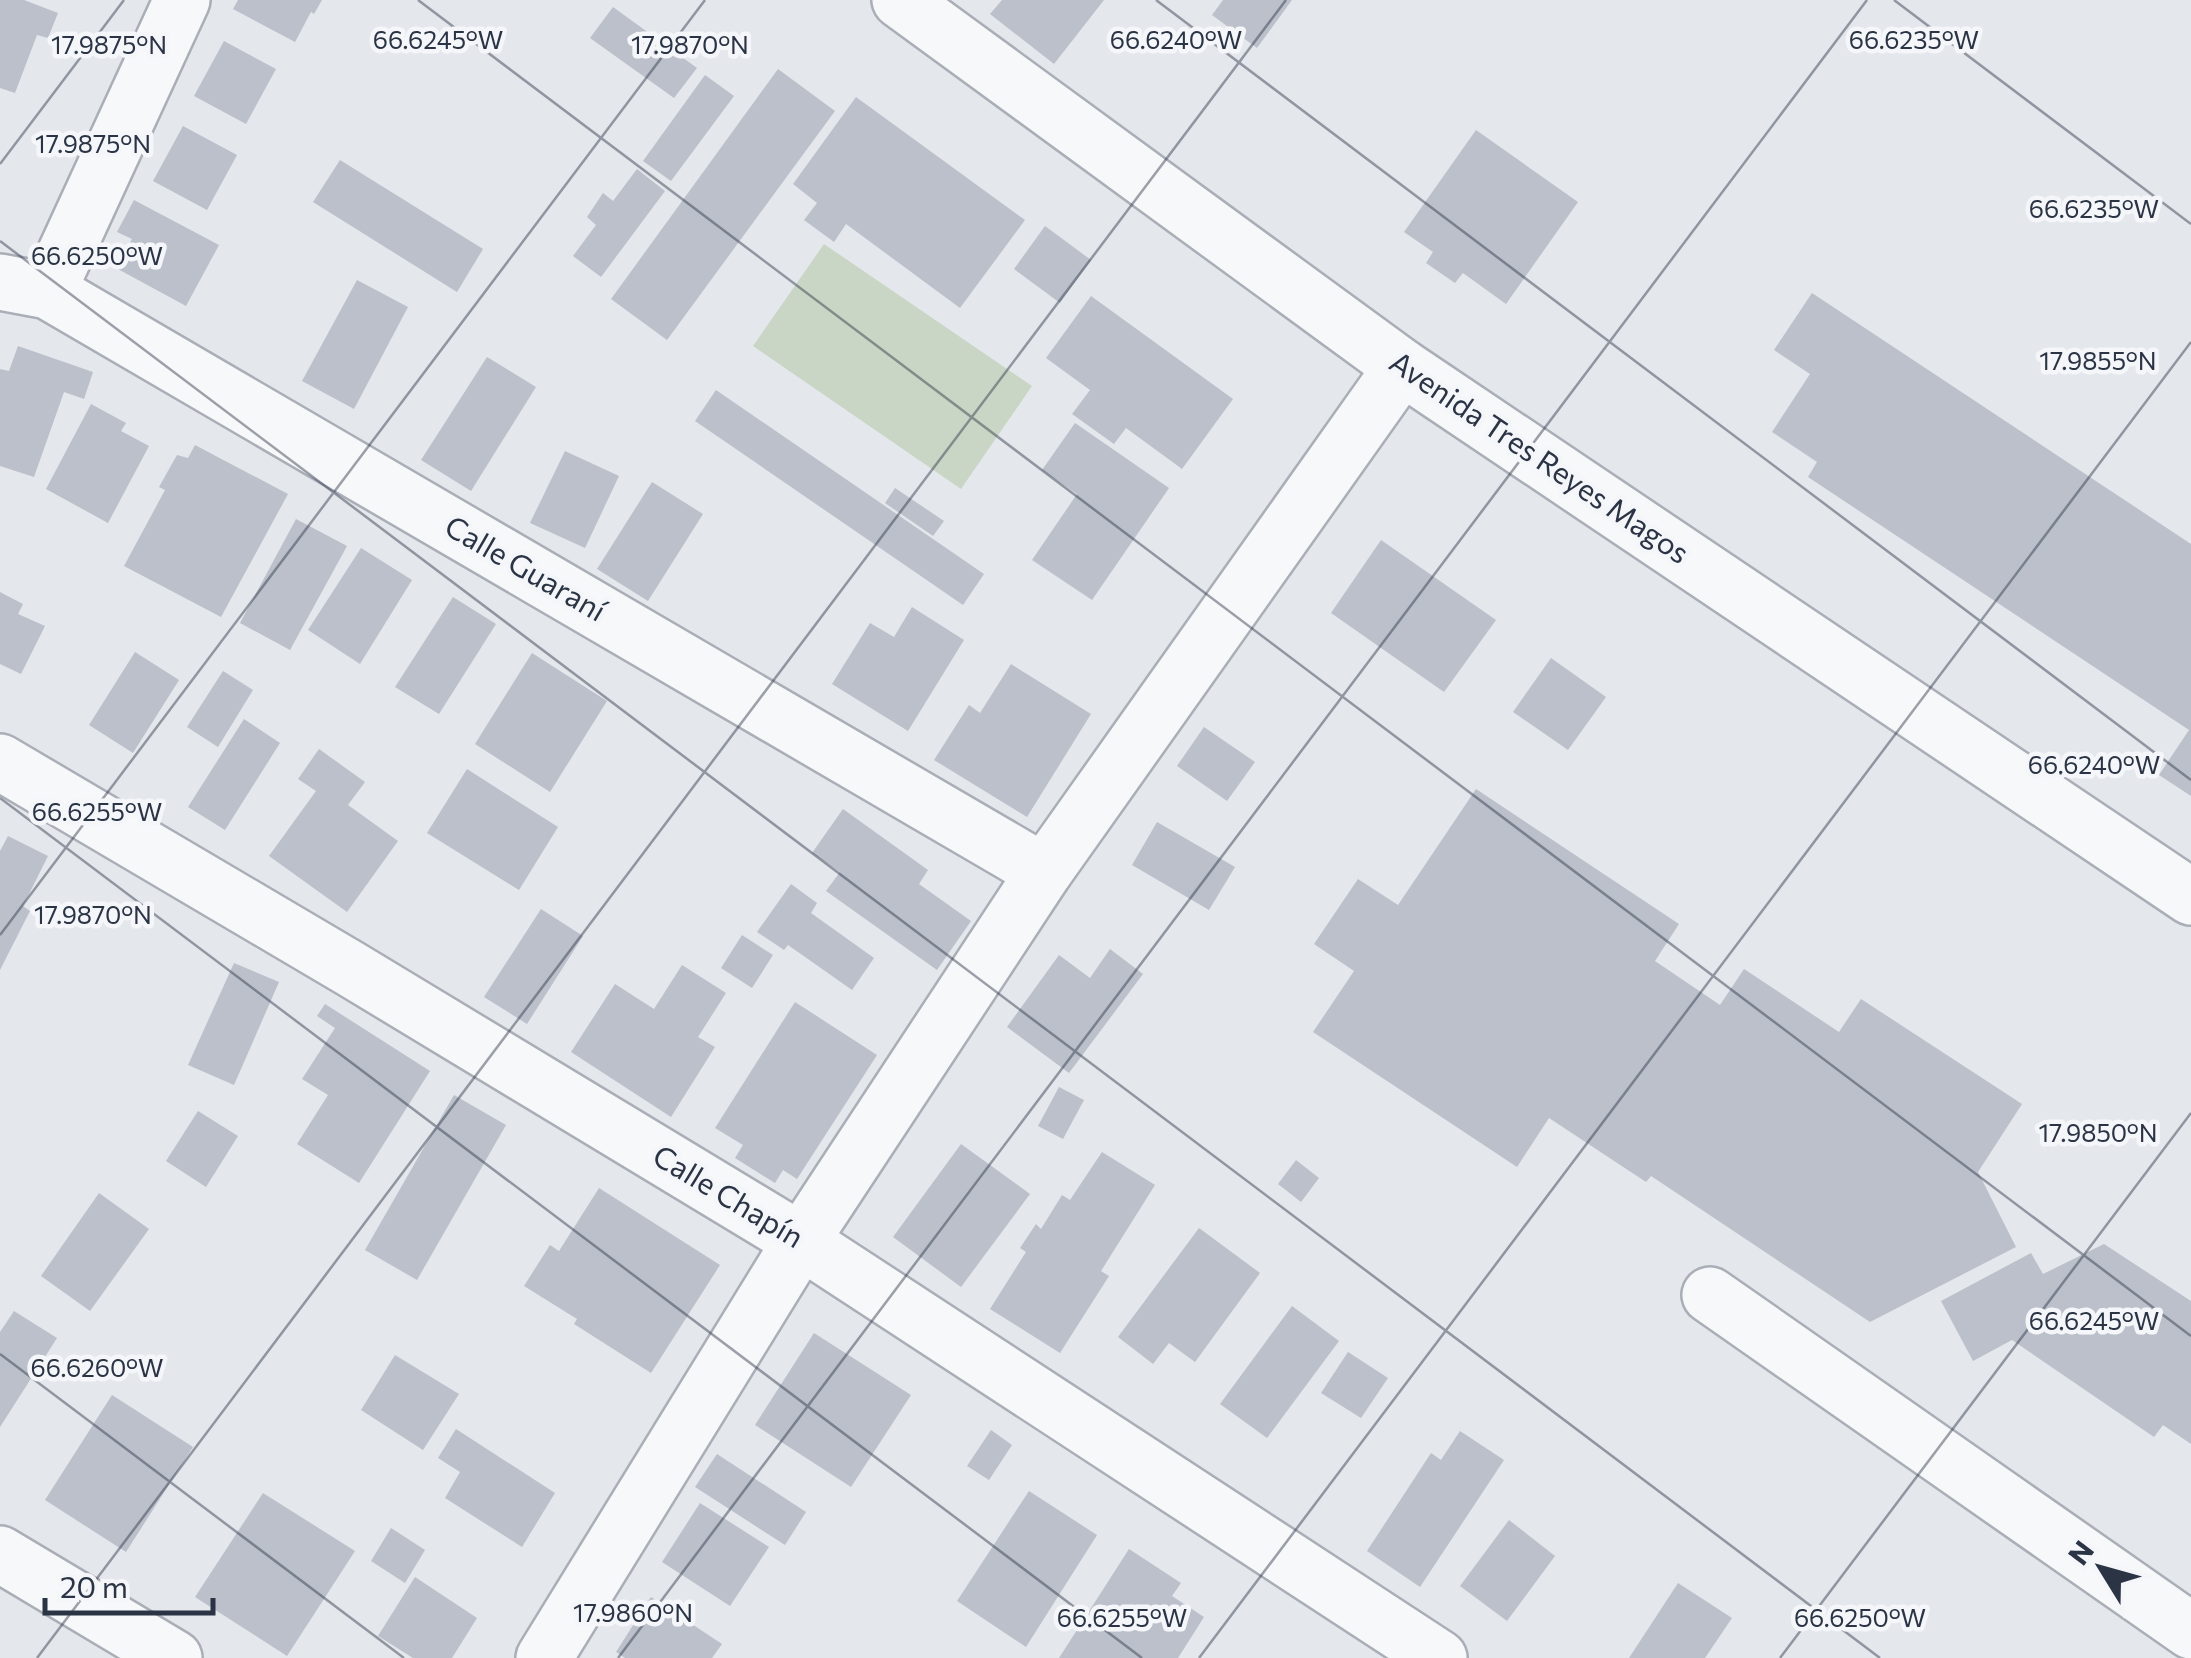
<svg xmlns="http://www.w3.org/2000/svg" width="2191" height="1658" viewBox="0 0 2191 1658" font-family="Commissioner,sans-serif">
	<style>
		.green { fill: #c9d6c5 }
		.building { fill: #bbc0ca }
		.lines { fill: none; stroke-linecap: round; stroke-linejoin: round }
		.minor-casing { stroke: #a9aeb7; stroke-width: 60 }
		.minor { stroke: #f7f8fa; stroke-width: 55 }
		.ticks { fill: none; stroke: #2b3445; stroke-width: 2.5; stroke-opacity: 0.45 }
		.labels { text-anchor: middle; stroke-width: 9; stroke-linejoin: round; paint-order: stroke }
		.street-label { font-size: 30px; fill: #2b3445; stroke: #f4f6f9 }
		.ticks-label { font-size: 25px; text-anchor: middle; fill: #2b3445; stroke: #f4f6f9; stroke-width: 9; stroke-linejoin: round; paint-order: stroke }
	</style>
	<rect width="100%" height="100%" fill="#e4e7ec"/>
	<path class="green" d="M 824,244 L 1032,386 L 961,489 L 753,346 Z"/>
	<g class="building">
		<path d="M 0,0 L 24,0 L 58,13 L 48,38 L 37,35 L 15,93 L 0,88 Z"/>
		<path d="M 238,0 L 322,0 L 314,14 L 311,12 L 295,42 L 233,9 Z"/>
		<path d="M 1002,0 L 1104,0 L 1054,64 L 990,14 Z"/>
		<path d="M 1223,0 L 1292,0 L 1257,48 L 1212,15 Z"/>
		<path d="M 613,7 L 697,68 L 674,98 L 590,38 Z"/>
		<path d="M 224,41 L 276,69 L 246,124 L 194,96 Z"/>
		<path d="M 778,69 L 835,111 L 667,340 L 611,299 Z"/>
		<path d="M 705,75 L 734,96 L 671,181 L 643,161 Z"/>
		<path d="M 856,97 L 1025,220 L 960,308 L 846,224 L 834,242 L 804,220 L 817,203 L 793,184 Z"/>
		<path d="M 183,126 L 237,155 L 207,210 L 153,181 Z"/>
		<path d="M 1476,130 L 1578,202 L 1506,304 L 1463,273 L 1455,283 L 1426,263 L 1433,252 L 1404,232 Z"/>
		<path d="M 340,160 L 483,249 L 457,292 L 313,202 Z"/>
		<path d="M 637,169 L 665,191 L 601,277 L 573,256 L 596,225 L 587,217 L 603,193 L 613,201 Z"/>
		<path d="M 134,200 L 219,245 L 186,306 L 116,268 L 132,239 L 117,232 Z"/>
		<path d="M 1045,226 L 1091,260 L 1060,303 L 1014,269 Z"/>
		<path d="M 357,280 L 408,307 L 354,409 L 302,381 Z"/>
		<path d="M 1812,293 L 2191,544 L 2191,796 L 2159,775 L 2189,730 L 1808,477 L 1817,462 L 1772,432 L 1810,374 L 1774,350 Z"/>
		<path d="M 1091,296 L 1233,399 L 1182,469 L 1126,428 L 1114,444 L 1072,414 L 1090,390 L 1046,358 Z"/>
		<path d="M 18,346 L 93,372 L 84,399 L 64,392 L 34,477 L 0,466 L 0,369 L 9,371 Z"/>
		<path d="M 487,357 L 536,387 L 471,491 L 421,460 Z"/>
		<path d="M 716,390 L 984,574 L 963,605 L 695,421 Z"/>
		<path d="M 91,404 L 126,423 L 121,431 L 149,446 L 108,523 L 46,489 Z"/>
		<path d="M 1075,423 L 1169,488 L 1092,600 L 1032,560 L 1077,494 L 1042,470 Z"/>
		<path d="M 195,445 L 288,494 L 221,617 L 124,566 L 165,490 L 159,487 L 177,455 L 188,458 Z"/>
		<path d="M 565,451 L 619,476 L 585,548 L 530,523 Z"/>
		<path d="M 652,482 L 703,514 L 648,601 L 597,569 Z"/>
		<path d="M 895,488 L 944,521 L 933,536 L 885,503 Z"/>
		<path d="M 296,519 L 347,546 L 290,650 L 240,623 Z"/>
		<path d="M 1381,540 L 1496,620 L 1444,692 L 1331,613 Z"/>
		<path d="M 361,548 L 412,580 L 360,664 L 308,630 Z"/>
		<path d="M 0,592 L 23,604 L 18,614 L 45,626 L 21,674 L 0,664 Z"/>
		<path d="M 453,597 L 496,624 L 439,714 L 395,687 Z"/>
		<path d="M 912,607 L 964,640 L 908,731 L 832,684 L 870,623 L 894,637 Z"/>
		<path d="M 135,652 L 179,680 L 133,753 L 89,725 Z"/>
		<path d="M 532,653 L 607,701 L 550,792 L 475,744 Z"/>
		<path d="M 1551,658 L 1606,697 L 1568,750 L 1513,712 Z"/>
		<path d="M 1011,664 L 1091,714 L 1027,817 L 934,760 L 969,705 L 980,713 Z"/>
		<path d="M 223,671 L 253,690 L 218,747 L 187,727 Z"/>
		<path d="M 244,719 L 280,743 L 225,830 L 188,807 Z"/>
		<path d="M 1204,727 L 1255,762 L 1227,801 L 1177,766 Z"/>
		<path d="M 319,749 L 365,782 L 348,805 L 398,841 L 347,912 L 269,856 L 316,791 L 298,779 Z"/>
		<path d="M 467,769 L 558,827 L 519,890 L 427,833 Z"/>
		<path d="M 1476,789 L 1679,924 L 1655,961 L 1720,1005 L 1744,969 L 1839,1032 L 1861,999 L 2022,1104 L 1978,1172 L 2016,1247 L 1870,1322 L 1651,1176 L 1646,1182 L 1549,1118 L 1517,1167 L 1313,1032 L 1354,971 L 1314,944 L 1358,879 L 1398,905 Z"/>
		<path d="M 843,809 L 928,870 L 919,884 L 971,921 L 937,970 L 826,891 L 840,872 L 812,853 Z"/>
		<path d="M 1157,822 L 1235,867 L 1209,910 L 1132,865 Z"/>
		<path d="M 8,836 L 48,856 L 23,906 L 30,911 L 0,970 L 0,851 Z"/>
		<path d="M 791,884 L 817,903 L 811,913 L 874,958 L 852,990 L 788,945 L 784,950 L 757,932 Z"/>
		<path d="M 541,909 L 583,936 L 527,1024 L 484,997 Z"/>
		<path d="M 742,935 L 773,955 L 752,988 L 721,968 Z"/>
		<path d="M 1110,949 L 1143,974 L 1069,1073 L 1007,1027 L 1059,955 L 1090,978 Z"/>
		<path d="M 234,963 L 279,982 L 234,1085 L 188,1065 Z"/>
		<path d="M 682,965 L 726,993 L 698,1037 L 715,1047 L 671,1117 L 571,1052 L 615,984 L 654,1009 Z"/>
		<path d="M 795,1002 L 877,1055 L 797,1179 L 783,1170 L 775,1183 L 735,1158 L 743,1145 L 715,1128 Z"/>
		<path d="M 325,1004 L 430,1071 L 359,1183 L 297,1144 L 328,1095 L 302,1079 L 335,1028 L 317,1016 Z"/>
		<path d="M 1059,1087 L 1084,1100 L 1063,1139 L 1038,1126 Z"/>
		<path d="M 454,1095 L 506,1125 L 417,1280 L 365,1250 Z"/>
		<path d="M 198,1111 L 238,1136 L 206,1187 L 166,1161 Z"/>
		<path d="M 961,1144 L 1030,1194 L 961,1287 L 893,1237 Z"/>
		<path d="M 1102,1152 L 1155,1185 L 1101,1271 L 1109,1276 L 1060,1353 L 990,1309 L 1026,1252 L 1020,1248 L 1036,1224 L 1041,1229 L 1062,1195 L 1070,1200 Z"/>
		<path d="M 1296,1160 L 1319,1178 L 1301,1202 L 1278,1184 Z"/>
		<path d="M 599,1188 L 720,1265 L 651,1373 L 574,1324 L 577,1319 L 524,1286 L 550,1245 L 559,1251 Z"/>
		<path d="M 99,1193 L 149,1229 L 90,1311 L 41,1276 Z"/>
		<path d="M 1199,1228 L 1260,1273 L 1195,1362 L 1169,1343 L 1153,1364 L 1118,1337 Z"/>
		<path d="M 2104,1244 L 2191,1301 L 2191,1444 L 2163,1425 L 2154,1437 L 2012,1340 L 1973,1361 L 1941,1301 L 2031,1253 L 2043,1274 Z"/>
		<path d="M 1292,1306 L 1339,1341 L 1267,1438 L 1220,1404 Z"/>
		<path d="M 14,1311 L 57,1338 L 0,1427 L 0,1332 Z"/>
		<path d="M 814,1333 L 911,1395 L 851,1487 L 755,1425 Z"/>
		<path d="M 1348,1352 L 1388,1378 L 1361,1418 L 1321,1393 Z"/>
		<path d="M 395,1355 L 459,1394 L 423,1450 L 361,1410 Z"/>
		<path d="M 112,1395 L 193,1447 L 126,1552 L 45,1500 Z"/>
		<path d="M 456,1429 L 555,1493 L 522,1547 L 445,1498 L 460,1472 L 438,1458 Z"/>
		<path d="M 991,1430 L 1012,1445 L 989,1480 L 967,1466 Z"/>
		<path d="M 1460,1431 L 1504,1460 L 1420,1587 L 1367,1551 L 1431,1453 L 1441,1460 Z"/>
		<path d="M 717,1454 L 806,1512 L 785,1545 L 695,1487 Z"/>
		<path d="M 1029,1491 L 1097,1535 L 1026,1647 L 957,1601 Z"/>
		<path d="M 263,1493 L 355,1551 L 287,1656 L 195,1597 Z"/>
		<path d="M 700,1503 L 769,1547 L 730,1606 L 662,1562 Z"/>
		<path d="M 1509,1520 L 1555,1556 L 1507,1621 L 1460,1586 Z"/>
		<path d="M 391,1528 L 425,1550 L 405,1583 L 371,1561 Z"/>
		<path d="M 1129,1549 L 1181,1583 L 1172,1596 L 1204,1617 L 1178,1658 L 1059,1658 Z"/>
		<path d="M 415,1577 L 477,1618 L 452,1658 L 413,1658 L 378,1636 Z"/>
		<path d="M 1678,1583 L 1732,1618 L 1705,1658 L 1629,1658 Z"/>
		<path d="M 651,1597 L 722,1644 L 712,1658 L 625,1658 L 616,1652 Z"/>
	</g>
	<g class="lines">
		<g class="minor-casing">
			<g id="minor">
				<path d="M 900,0 L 1402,367 L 2191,897"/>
				<path d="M 0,282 L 48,291 L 1044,872"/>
				<path d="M 48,291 L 182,0"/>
				<path d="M 0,762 L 351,969 L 801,1241 L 1439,1658"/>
				<path d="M 1710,1295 L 2191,1631"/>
				<path d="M 0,1554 L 174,1658"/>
				<path d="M 544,1658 L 801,1241 L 1044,872 L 1402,367"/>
			</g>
		</g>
		<use href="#minor" class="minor"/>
	</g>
	<path class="ticks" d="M 418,0 L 2191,1336M 1156,0 L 2191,780M 1894,0 L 2191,224M 0,164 L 124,0M 0,241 L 1880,1658M 0,798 L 1142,1658M 0,935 L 705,0M 0,1354 L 404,1658M 37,1658 L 1286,0M 618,1658 L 1867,0M 1199,1658 L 2191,342M 1780,1658 L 2191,1113"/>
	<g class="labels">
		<g class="street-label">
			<text transform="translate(1539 458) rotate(34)" y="10">Avenida Tres Reyes Magos</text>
			<text transform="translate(525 569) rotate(30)" y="10">Calle Guaraní</text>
			<text transform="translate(728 1197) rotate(31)" y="10">Calle Chapín</text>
		</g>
	</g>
	<g class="ticks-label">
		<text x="438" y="49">66.6245°W</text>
		<text x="1176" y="49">66.6240°W</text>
		<text x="1914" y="49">66.6235°W</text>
		<text x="109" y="54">17.9875°N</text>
		<text x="690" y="54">17.9870°N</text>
		<text x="93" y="153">17.9875°N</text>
		<text x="2094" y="218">66.6235°W</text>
		<text x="97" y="265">66.6250°W</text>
		<text x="2098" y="370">17.9855°N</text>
		<text x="2094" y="774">66.6240°W</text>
		<text x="97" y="821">66.6255°W</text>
		<text x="93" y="924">17.9870°N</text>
		<text x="2098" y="1142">17.9850°N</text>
		<text x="2094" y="1330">66.6245°W</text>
		<text x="97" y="1377">66.6260°W</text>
		<text x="633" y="1622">17.9860°N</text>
		<text x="1122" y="1627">66.6255°W</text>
		<text x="1860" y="1627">66.6250°W</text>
	</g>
	<g transform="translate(2101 1568) rotate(307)" stroke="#f4f6f9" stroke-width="8" paint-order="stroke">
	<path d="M0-8L18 38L0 25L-18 38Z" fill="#2b3445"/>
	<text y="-15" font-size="28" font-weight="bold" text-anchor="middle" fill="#2b3445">N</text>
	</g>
	<path d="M45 1598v15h168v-15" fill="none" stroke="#2b3445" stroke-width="5"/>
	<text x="60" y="1598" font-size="30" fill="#2b3445" stroke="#f4f6f9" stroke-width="8" paint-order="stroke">20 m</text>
</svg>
